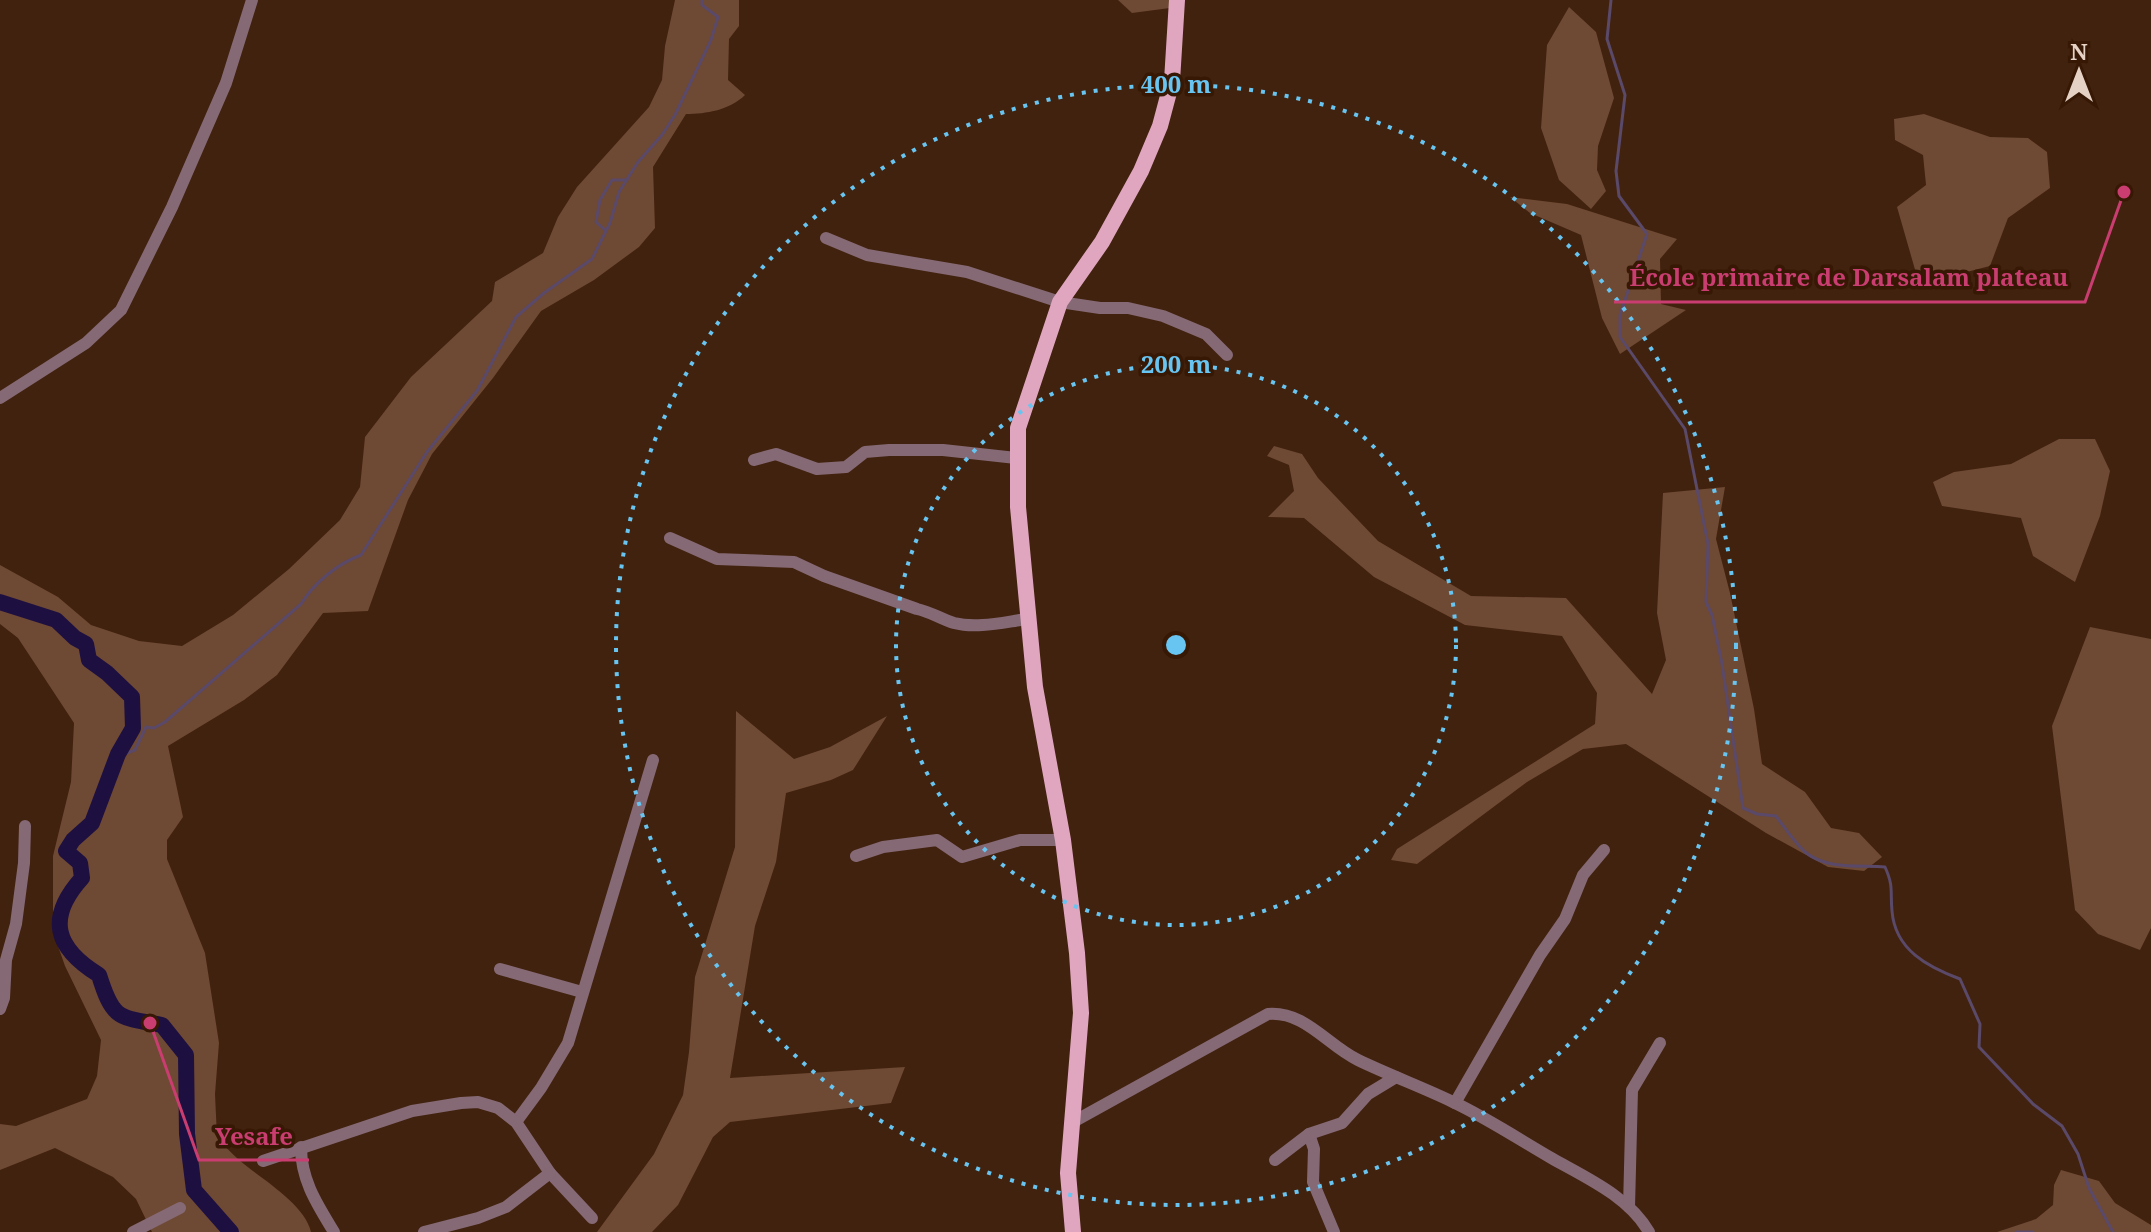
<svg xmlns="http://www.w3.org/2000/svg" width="2151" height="1232" viewBox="0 0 2151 1232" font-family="'Noto Serif',serif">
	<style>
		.green { fill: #6e4933 }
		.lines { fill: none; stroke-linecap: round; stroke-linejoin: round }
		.stream { stroke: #5a4969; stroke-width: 3 }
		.river { stroke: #1e0f41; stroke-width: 16 }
		.minor { stroke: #856975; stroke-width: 12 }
		.major { stroke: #e0a6bf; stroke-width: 16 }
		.ring { fill: none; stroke: #68c4f0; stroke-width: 4; stroke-dasharray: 4 8 }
		.centre { fill: #68c4f0; stroke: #361804; stroke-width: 4 }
		.ring-label { font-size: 24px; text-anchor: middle; font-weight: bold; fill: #68c4f0; stroke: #361804; stroke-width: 7; stroke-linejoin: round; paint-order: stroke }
		.leader { fill: none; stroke: #c93d70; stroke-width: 3 }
		.callout-dot { fill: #c93d70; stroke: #361804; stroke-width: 3 }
		.callout-label { font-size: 24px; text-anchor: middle; font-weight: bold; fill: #c93d70; stroke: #361804; stroke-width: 7; stroke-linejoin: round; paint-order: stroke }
	</style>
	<rect width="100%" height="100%" fill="#41220e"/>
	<g class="green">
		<path d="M 675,0 L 739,0 L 739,26 L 729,39 L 728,80 L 745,95 C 730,110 706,114 686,114 L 653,167 L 655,228 L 639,247 L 594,280 L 541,311 L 493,378 L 432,454 L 408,500 L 368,611 L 323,613 L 277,675 L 244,700 L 168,746 L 183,817 L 167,840 L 167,859 L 205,953 L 219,1043 L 215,1094 L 217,1137 C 224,1145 231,1153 239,1160 C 260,1178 305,1204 311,1232 L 152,1232 L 136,1199 L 113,1177 L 55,1148 L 0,1170 L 0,1124 L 16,1126 L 87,1099 L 97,1076 L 101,1040 L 65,966 L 53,932 L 53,856 L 71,782 L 74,723 L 18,638 L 0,624 L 0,565 L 58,597 L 91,625 L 139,641 L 182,646 L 233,615 L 289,569 L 340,520 L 360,487 L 365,437 L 411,377 L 492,301 L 495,282 L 543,253 L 558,217 L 577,187 L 649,107 L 662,80 L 665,46 Z"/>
		<path d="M 1118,0 L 1170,0 L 1170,8 L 1132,13 Z"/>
		<path d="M 1569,7 L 1596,32 L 1614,98 L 1598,146 L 1597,170 L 1606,191 L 1591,209 L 1559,180 L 1541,128 L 1547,45 Z"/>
		<path d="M 1924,114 L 1990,137 L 2028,138 L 2047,152 L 2050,188 L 2008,218 L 1990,266 L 1951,276 L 1918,280 L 1897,207 L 1926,185 L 1923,155 L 1895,140 L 1894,119 Z"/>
		<path d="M 1510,197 L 1567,204 L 1677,239 L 1660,259 L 1661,304 L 1686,310 L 1620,354 L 1602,318 L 1581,235 L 1530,213 Z"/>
		<path d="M 2059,439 L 2095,439 L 2110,471 L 2100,516 L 2075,582 L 2033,556 L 2021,518 L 1942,506 L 1933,482 L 1954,472 L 2011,464 Z"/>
		<path d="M 1274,446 L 1302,454 L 1318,478 L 1378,541 L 1471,596 L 1566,598 L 1652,694 L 1666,660 L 1657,613 L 1663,493 L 1725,487 L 1716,539 L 1730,593 L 1754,709 L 1762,764 L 1805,792 L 1831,828 L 1859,833 L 1882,857 L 1864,871 L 1828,867 L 1766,833 L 1626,744 L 1583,749 L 1527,782 L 1417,864 L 1391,860 L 1397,849 L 1595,724 L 1597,693 L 1562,636 L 1465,625 L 1374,577 L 1304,518 L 1268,517 L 1294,491 L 1289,465 L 1267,456 Z"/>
		<path d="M 2090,627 L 2151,639 L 2151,928 L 2140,950 L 2098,934 L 2075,910 L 2052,726 Z"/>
		<path d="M 736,711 L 794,759 L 830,747 L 887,716 L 853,770 L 831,780 L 786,793 L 776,862 L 755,926 L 730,1078 L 905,1067 L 891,1103 L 730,1122 L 713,1137 L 678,1205 L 652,1232 L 597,1232 L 654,1154 L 683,1095 L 689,1052 L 695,977 L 735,847 Z"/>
		<path d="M 2061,1170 L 2099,1181 L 2115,1203 L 2151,1225 L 2151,1232 L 1997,1232 L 2036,1219 L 2053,1205 L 2054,1185 Z"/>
	</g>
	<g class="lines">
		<g class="stream">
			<path d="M 1611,0 L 1607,39 L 1625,95 L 1616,171 L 1619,196 L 1647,234 L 1620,315 L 1620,337 L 1685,429 L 1708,544 L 1706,602 L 1712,615 L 1722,664 L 1743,808 L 1757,814 L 1776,816 C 1785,828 1794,842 1805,852 C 1827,870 1859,865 1885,867 C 1894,887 1890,891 1892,911 C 1895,950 1928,967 1960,979 L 1980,1024 L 1979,1047 L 2033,1104 L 2062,1126 L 2078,1154 L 2089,1188 L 2113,1232"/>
			<path d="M 605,230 L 596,222 L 600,200 L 612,180 L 627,180"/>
			<path d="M 119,751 L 127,753 L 135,750 L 146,727 L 154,728 L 165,722 L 301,604 C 314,583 337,564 361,555 L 427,452 L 477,391 L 516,317 L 544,293 L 592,259 L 610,223 L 619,192 L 638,162 L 662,135 L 675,115 L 711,40 L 718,17 L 702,5 L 702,0"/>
			<path d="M 2016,1232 L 2033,1232"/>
		</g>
		<path class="river" d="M 0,602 L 56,620 L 75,638 L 86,644 L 89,660 L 107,673 L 132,697 L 133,728 L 118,754 L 92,823 L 73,840 L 66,851 L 80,863 L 82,878 C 46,918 55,948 99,975 C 113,1020 118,1017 162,1025 L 186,1055 L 187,1134 L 194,1190 L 231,1232"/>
		<g class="minor">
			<path d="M 826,238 L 867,255 L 967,272 L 1060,302 L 1100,308 L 1128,308 L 1163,316 L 1206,334 L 1227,355"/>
			<path d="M 0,398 L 86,343 L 121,310 L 172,207 L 226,83 L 252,0"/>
			<path d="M 754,460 L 776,454 L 817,469 L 846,467 L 865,452 L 889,450 L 943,450 L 1016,458"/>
			<path d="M 670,538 L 717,559 L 794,562 L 824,576 L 917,609 C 931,612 941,619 954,623 C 977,629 1004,622 1027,619"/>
			<path d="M 856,856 L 883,847 L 937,840 L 962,857 L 1020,840 L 1063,840"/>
			<path d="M 500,969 L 582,992"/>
			<path d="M 0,1009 L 4,998 L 6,960 L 16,924 L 24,863 L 25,826"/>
			<path d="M 1455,1103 L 1540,955 L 1565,919 L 1583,875 L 1604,850"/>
			<path d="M 516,1122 L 541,1088 L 568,1043 L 653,760"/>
			<path d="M 1073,1122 L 1268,1014 C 1305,1011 1327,1045 1358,1060 C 1389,1075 1422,1087 1453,1102 C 1487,1118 1520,1140 1553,1159 C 1587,1178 1629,1197 1649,1232"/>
			<path d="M 1309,1134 L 1314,1149 L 1313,1182 L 1334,1232"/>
			<path d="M 301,1147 C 301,1180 317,1204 334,1232"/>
			<path d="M 1275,1160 L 1309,1134 L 1342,1123 L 1368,1094 L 1396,1077"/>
			<path d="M 263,1161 L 412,1111 L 461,1103 L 478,1102 L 498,1108 L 516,1122 L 550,1173 L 592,1218"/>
			<path d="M 1629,1207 L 1632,1090 L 1660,1043"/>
			<path d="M 133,1232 L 180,1208"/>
			<path d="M 424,1232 L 478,1218 L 506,1207 L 550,1173"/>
		</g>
		<path class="major" d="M 1073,1232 L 1068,1173 L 1081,1013 L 1077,953 L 1063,840 L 1035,687 L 1018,507 L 1018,428 L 1060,302 L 1102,242 L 1141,171 L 1160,126 L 1172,81 L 1177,0"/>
	</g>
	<g class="ring">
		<circle cx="1176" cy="645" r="280"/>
		<circle cx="1176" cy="645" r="560"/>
	</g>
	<circle cx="1176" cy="645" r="12" class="centre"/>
	<g class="ring-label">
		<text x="1176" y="93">400 m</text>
		<text x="1176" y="373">200 m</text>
	</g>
	<path class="leader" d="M2124 192L2085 302H1614M150 1023L199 1160H309"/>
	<g class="callout-dot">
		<circle cx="2124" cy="192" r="8"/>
		<circle cx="150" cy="1023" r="8"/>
	</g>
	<g class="callout-label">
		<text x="1849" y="286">École primaire de Darsalam plateau</text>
		<text x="254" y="1145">Yesafe</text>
	</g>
	<g transform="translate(2079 72)" stroke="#361804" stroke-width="6" paint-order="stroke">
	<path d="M0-6L14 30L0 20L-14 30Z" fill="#e6d1c5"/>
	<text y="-12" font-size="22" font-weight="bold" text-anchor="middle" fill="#e6d1c5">N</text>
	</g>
</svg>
